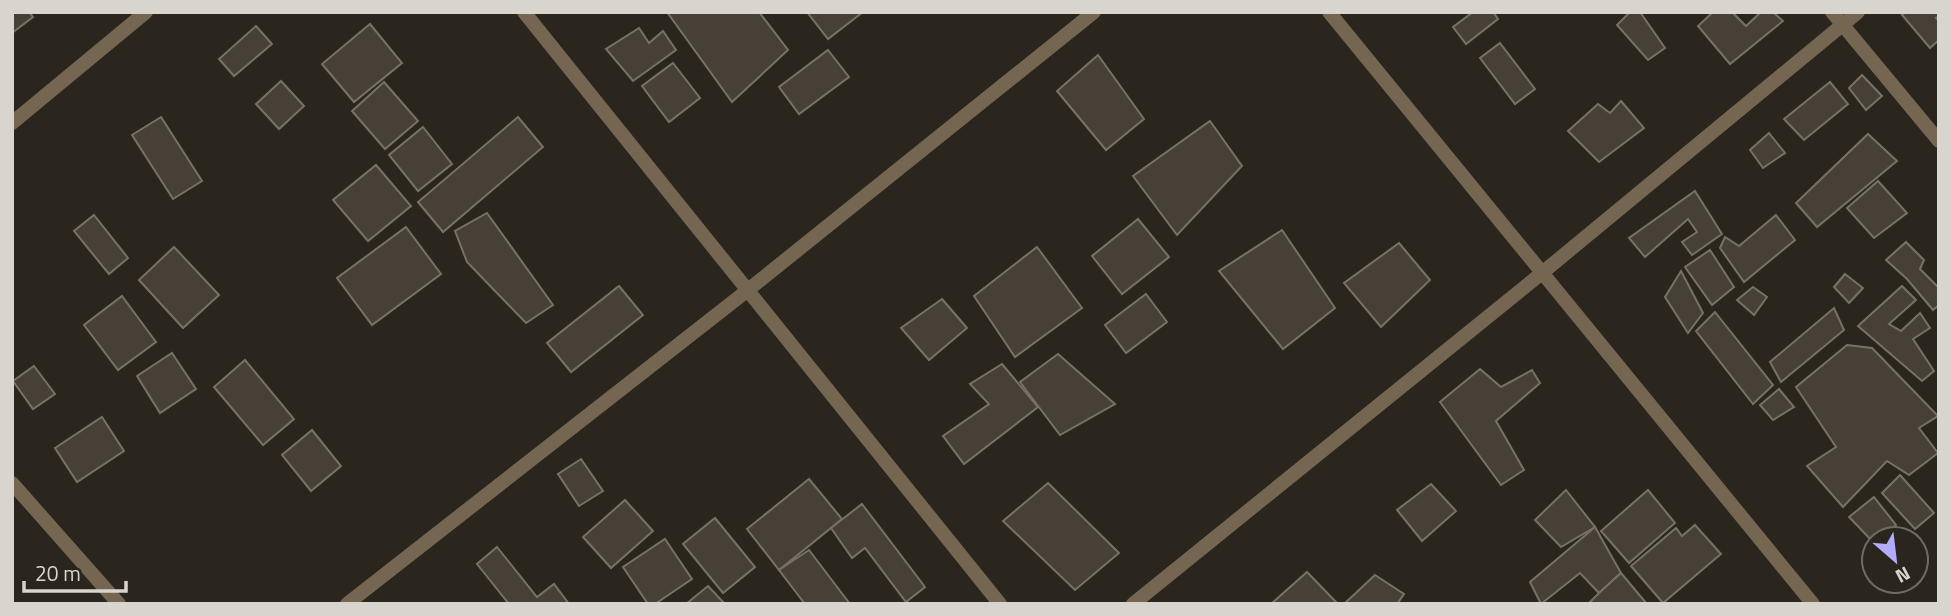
<svg xmlns="http://www.w3.org/2000/svg" width="1951" height="616" viewBox="0 0 1951 616" font-family="'Titillium Web',sans-serif">
	<style>
		.building { fill: #464037; stroke: #787168; stroke-width: 2 }
		.lines { fill: none; stroke-linecap: round; stroke-linejoin: round }
		.minor { stroke: #756651; stroke-width: 14 }
	</style>
	<rect width="100%" height="100%" fill="#2a251d"/>
	<g class="building">
		<path d="M 12,12 L 29,12 L 33,17 L 12,33 Z"/>
		<path d="M 667,12 L 759,12 L 788,50 L 732,102 Z"/>
		<path d="M 807,12 L 863,12 L 828,39 Z"/>
		<path d="M 1473,12 L 1493,12 L 1498,19 L 1466,44 L 1453,27 Z"/>
		<path d="M 1630,12 L 1640,12 L 1665,48 L 1648,60 L 1617,25 Z"/>
		<path d="M 1713,12 L 1732,12 L 1746,26 L 1761,12 L 1773,12 L 1783,21 L 1730,64 L 1698,26 Z"/>
		<path d="M 1906,12 L 1939,12 L 1939,16 L 1936,18 L 1939,21 L 1939,40 L 1930,48 L 1902,15 Z"/>
		<path d="M 370,24 L 402,63 L 354,102 L 322,64 Z"/>
		<path d="M 256,26 L 272,44 L 234,76 L 219,59 Z"/>
		<path d="M 639,28 L 649,43 L 663,31 L 676,50 L 633,81 L 606,49 Z"/>
		<path d="M 1500,43 L 1535,89 L 1515,104 L 1480,58 Z"/>
		<path d="M 828,50 L 849,77 L 799,114 L 779,87 Z"/>
		<path d="M 1098,55 L 1144,119 L 1106,150 L 1057,91 Z"/>
		<path d="M 673,63 L 700,98 L 669,122 L 642,86 Z"/>
		<path d="M 1862,75 L 1882,96 L 1866,110 L 1849,88 Z"/>
		<path d="M 281,81 L 304,106 L 279,129 L 256,104 Z"/>
		<path d="M 384,82 L 418,121 L 385,149 L 352,111 Z"/>
		<path d="M 1830,82 L 1848,104 L 1804,140 L 1784,119 Z"/>
		<path d="M 1621,101 L 1644,128 L 1599,162 L 1568,131 L 1598,104 L 1610,113 Z"/>
		<path d="M 161,117 L 202,181 L 173,199 L 132,135 Z"/>
		<path d="M 518,117 L 543,147 L 443,232 L 418,202 Z"/>
		<path d="M 1210,121 L 1242,166 L 1177,235 L 1133,176 Z"/>
		<path d="M 423,127 L 452,164 L 418,191 L 389,155 Z"/>
		<path d="M 1769,133 L 1785,153 L 1763,168 L 1750,150 Z"/>
		<path d="M 1868,134 L 1897,161 L 1817,227 L 1796,203 Z"/>
		<path d="M 376,165 L 411,206 L 368,241 L 333,200 Z"/>
		<path d="M 1878,181 L 1907,213 L 1874,238 L 1847,208 Z"/>
		<path d="M 1695,191 L 1722,234 L 1692,255 L 1682,242 L 1697,232 L 1688,219 L 1645,257 L 1629,238 Z"/>
		<path d="M 487,213 L 553,305 L 526,323 L 467,262 L 455,231 Z"/>
		<path d="M 94,215 L 128,258 L 109,274 L 74,231 Z"/>
		<path d="M 1776,215 L 1795,240 L 1744,282 L 1720,248 L 1725,237 L 1739,246 Z"/>
		<path d="M 1138,219 L 1169,257 L 1122,294 L 1092,256 Z"/>
		<path d="M 406,227 L 441,274 L 372,325 L 337,278 Z"/>
		<path d="M 1282,230 L 1335,308 L 1283,349 L 1219,271 Z"/>
		<path d="M 1906,242 L 1924,260 L 1920,269 L 1939,288 L 1939,305 L 1933,310 L 1907,279 L 1886,260 Z"/>
		<path d="M 1399,243 L 1430,280 L 1381,327 L 1344,283 Z"/>
		<path d="M 174,247 L 219,295 L 183,328 L 139,280 Z"/>
		<path d="M 1037,247 L 1082,308 L 1015,357 L 974,296 Z"/>
		<path d="M 1710,250 L 1734,287 L 1712,305 L 1685,267 Z"/>
		<path d="M 1681,271 L 1703,313 L 1688,333 L 1665,297 Z"/>
		<path d="M 1845,274 L 1863,288 L 1849,303 L 1834,287 Z"/>
		<path d="M 619,286 L 643,315 L 571,372 L 547,343 Z"/>
		<path d="M 1902,286 L 1916,300 L 1889,324 L 1901,331 L 1920,313 L 1930,328 L 1913,339 L 1934,371 L 1922,381 L 1858,326 Z"/>
		<path d="M 1753,287 L 1767,297 L 1754,315 L 1737,300 Z"/>
		<path d="M 1146,294 L 1167,322 L 1126,353 L 1105,325 Z"/>
		<path d="M 122,296 L 156,342 L 118,370 L 84,325 Z"/>
		<path d="M 942,299 L 967,328 L 929,360 L 901,328 Z"/>
		<path d="M 1834,308 L 1844,330 L 1781,382 L 1770,362 Z"/>
		<path d="M 1715,312 L 1773,385 L 1753,404 L 1696,331 Z"/>
		<path d="M 1847,345 L 1872,348 L 1938,416 L 1919,428 L 1938,453 L 1909,475 L 1887,461 L 1843,507 L 1807,466 L 1836,447 L 1796,387 Z"/>
		<path d="M 172,353 L 196,389 L 160,413 L 137,376 Z"/>
		<path d="M 1058,354 L 1115,404 L 1060,435 L 1020,382 Z"/>
		<path d="M 245,360 L 294,419 L 263,445 L 214,387 Z"/>
		<path d="M 1002,364 L 1038,407 L 964,464 L 943,436 L 989,404 L 970,384 Z"/>
		<path d="M 34,366 L 55,394 L 33,409 L 13,381 Z"/>
		<path d="M 1480,369 L 1501,387 L 1532,370 L 1540,383 L 1496,421 L 1524,470 L 1501,485 L 1440,402 Z"/>
		<path d="M 1779,389 L 1794,407 L 1773,420 L 1760,405 Z"/>
		<path d="M 102,417 L 124,451 L 77,482 L 55,448 Z"/>
		<path d="M 312,430 L 341,466 L 311,491 L 282,455 Z"/>
		<path d="M 581,459 L 603,491 L 579,506 L 558,474 Z"/>
		<path d="M 1900,475 L 1934,513 L 1915,529 L 1882,493 Z"/>
		<path d="M 809,479 L 842,519 L 779,570 L 747,529 Z"/>
		<path d="M 1048,483 L 1119,553 L 1075,590 L 1003,521 Z"/>
		<path d="M 1431,484 L 1456,511 L 1422,541 L 1397,510 Z"/>
		<path d="M 1566,490 L 1595,527 L 1561,547 L 1535,520 Z"/>
		<path d="M 1648,490 L 1675,523 L 1629,563 L 1601,531 Z"/>
		<path d="M 1874,497 L 1896,525 L 1881,539 L 1874,539 L 1874,543 L 1849,517 Z"/>
		<path d="M 625,500 L 653,531 L 611,568 L 583,537 Z"/>
		<path d="M 862,504 L 925,587 L 906,602 L 865,548 L 852,558 L 831,528 Z"/>
		<path d="M 715,518 L 755,567 L 723,593 L 683,544 Z"/>
		<path d="M 1695,525 L 1721,554 L 1663,603 L 1631,566 L 1676,528 L 1682,536 Z"/>
		<path d="M 1595,527 L 1621,573 L 1599,593 L 1580,573 L 1541,604 L 1530,582 Z"/>
		<path d="M 665,539 L 692,579 L 655,604 L 648,604 L 623,567 Z"/>
		<path d="M 497,547 L 537,597 L 554,584 L 569,604 L 509,604 L 477,564 Z"/>
		<path d="M 809,550 L 850,604 L 805,604 L 779,570 Z"/>
		<path d="M 1307,572 L 1338,604 L 1271,604 Z"/>
		<path d="M 1621,573 L 1647,604 L 1588,604 L 1599,593 Z"/>
		<path d="M 1375,575 L 1404,594 L 1397,604 L 1344,604 Z"/>
		<path d="M 708,586 L 725,604 L 686,604 Z"/>
	</g>
	<g class="lines">
		<g class="minor">
			<path d="M 524,12 L 1000,604"/>
			<path d="M 1329,12 L 1813,604"/>
			<path d="M 1832,12 L 1939,141"/>
			<path d="M 12,123 L 146,12"/>
			<path d="M 12,483 L 119,604"/>
			<path d="M 347,604 L 748,290 L 1094,12"/>
			<path d="M 1133,604 L 1542,273 L 1858,12"/>
		</g>
	</g>
	<rect width="1951" height="616" fill="none" stroke="#d8d5cf" stroke-width="28"/>
	<g transform="translate(1895 560) rotate(152)"><circle r="33" fill="#2a251d" stroke="#706b64" stroke-width="2"/>
	<path d="M0-5L12 26L0 18L-12 26Z" fill="#b1adfa"/>
	<text y="-10" font-size="19" font-weight="bold" text-anchor="middle" fill="#d8d5cf">N</text>
	</g>
	<path d="M24 581v10h102v-10" fill="none" stroke="#d8d5cf" stroke-width="3.5"/>
	<text x="35" y="581" font-size="21" fill="#d8d5cf" stroke="#2a251d" stroke-width="5" paint-order="stroke">20 m</text>
</svg>
